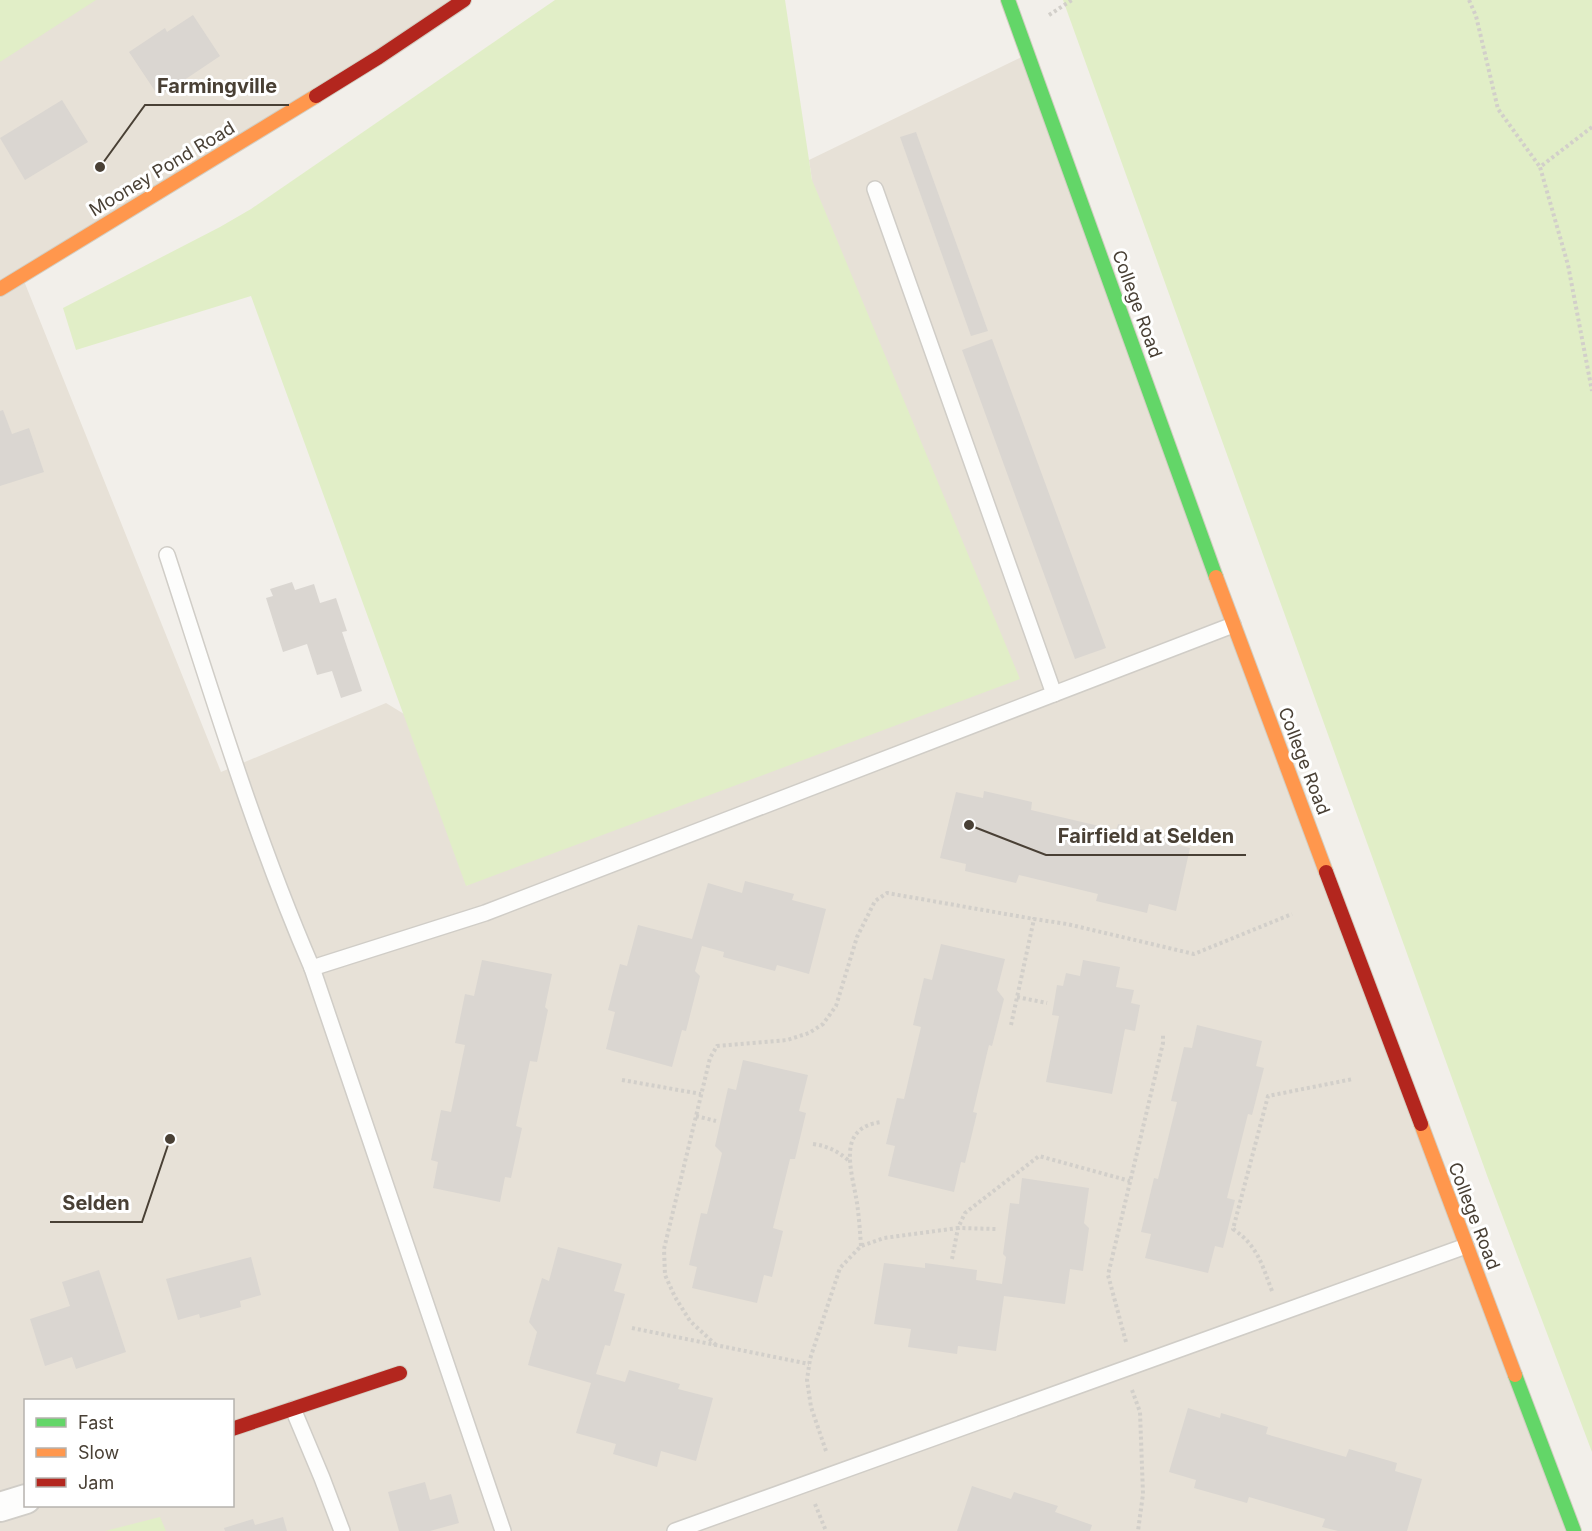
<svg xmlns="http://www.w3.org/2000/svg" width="1592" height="1531" viewBox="0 0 1592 1531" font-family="Inter,sans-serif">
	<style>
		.residential { fill: #e7e1d7; fill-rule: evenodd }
		.green { fill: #e1eec7 }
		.building { fill: #dad6d1 }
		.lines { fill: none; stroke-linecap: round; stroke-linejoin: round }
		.lane-casing { stroke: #d0cdc7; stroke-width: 18 }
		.street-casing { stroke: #d0cdc7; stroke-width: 32 }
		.fast-casing { stroke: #d3cec2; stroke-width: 16 }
		.slow-casing { stroke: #d3cec2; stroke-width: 16 }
		.jam-casing { stroke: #d3cec2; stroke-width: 16 }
		.path { stroke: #d2cfca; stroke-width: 4; stroke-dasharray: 3 3; stroke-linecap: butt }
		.lane { stroke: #fdfdfc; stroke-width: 15 }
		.street { stroke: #fdfdfc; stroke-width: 28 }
		.fast { stroke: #63d668; stroke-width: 14 }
		.slow { stroke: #ff974d; stroke-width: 14 }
		.jam { stroke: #b3261e; stroke-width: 14 }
		.labels { text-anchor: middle; stroke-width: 6; stroke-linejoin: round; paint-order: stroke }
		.street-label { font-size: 18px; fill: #494035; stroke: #fff }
		.leader { fill: none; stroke: #494035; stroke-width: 2 }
		.callout-dot { fill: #494035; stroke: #fff; stroke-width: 2 }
		.callout-label { font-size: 20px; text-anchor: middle; font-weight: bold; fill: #494035; stroke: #fff; stroke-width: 6; stroke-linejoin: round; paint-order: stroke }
	</style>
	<rect width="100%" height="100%" fill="#f2efea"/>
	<path class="residential" d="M 0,0 L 464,0 L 22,276 L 221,772 L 386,703 L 404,714 L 467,886 L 812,180 L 809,160 L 1028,54 L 1574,1531 L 0,1531 ZM 26,1400 L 232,1400 L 232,1506 L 26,1506 Z"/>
	<g class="green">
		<path d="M 0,0 L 96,0 L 0,62 Z"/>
		<path d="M 555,0 L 785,0 L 812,180 L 1020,679 L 466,886 L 251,296 L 76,350 L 63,308 L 220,227 L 251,209 Z"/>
		<path d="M 1063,0 L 1592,0 L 1592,1452 L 1488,1178 Z"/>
		<path d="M 160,1517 L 166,1531 L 105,1531 Z"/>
	</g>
	<g class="building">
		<path d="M 193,15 L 220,56 L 159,97 L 129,52 L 165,28 L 167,32 Z"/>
		<path d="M 62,100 L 88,142 L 25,180 L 0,138 Z"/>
		<path d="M 916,132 L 988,331 L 971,336 L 900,137 Z"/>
		<path d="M 992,339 L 1106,648 L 1075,659 L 962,350 Z"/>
		<path d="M 3,410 L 12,434 L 29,428 L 44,472 L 0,486 L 0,411 Z"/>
		<path d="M 292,582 L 295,590 L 314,584 L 320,603 L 336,598 L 347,631 L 342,632 L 362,691 L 341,698 L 332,671 L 317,675 L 307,644 L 283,652 L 266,598 L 273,596 L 270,589 Z"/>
		<path d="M 984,791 L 1032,802 L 1031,810 L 1116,830 L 1118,824 L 1167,835 L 1165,842 L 1190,848 L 1176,911 L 1149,904 L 1147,913 L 1096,901 L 1098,894 L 1019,875 L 1016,883 L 965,871 L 966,864 L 940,858 L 956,792 L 983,798 Z"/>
		<path d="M 745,881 L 794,894 L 792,900 L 826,909 L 809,974 L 777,965 L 775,971 L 723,957 L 724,952 L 702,946 L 695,971 L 700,976 L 686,1031 L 682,1030 L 672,1067 L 606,1049 L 615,1012 L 608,1010 L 620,964 L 627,966 L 638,925 L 692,939 L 708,883 L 742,893 Z"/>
		<path d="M 941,944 L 1005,959 L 997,990 L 1004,999 L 992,1046 L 989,1045 L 973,1112 L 977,1113 L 965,1163 L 961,1162 L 954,1192 L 888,1176 L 895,1146 L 886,1144 L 897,1098 L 904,1099 L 921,1027 L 913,1025 L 924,978 L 932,980 Z"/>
		<path d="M 482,960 L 552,974 L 545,1007 L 548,1010 L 537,1062 L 530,1061 L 516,1126 L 522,1128 L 511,1178 L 505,1177 L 500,1202 L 433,1188 L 438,1162 L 431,1160 L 441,1110 L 451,1112 L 465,1045 L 455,1043 L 465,994 L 474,996 Z"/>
		<path d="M 1083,960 L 1120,967 L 1116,987 L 1134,990 L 1131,1003 L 1140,1005 L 1135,1031 L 1125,1029 L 1112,1094 L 1046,1082 L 1059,1016 L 1052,1015 L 1057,985 L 1063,986 L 1066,973 L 1080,976 Z"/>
		<path d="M 1197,1025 L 1262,1041 L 1256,1066 L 1264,1068 L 1252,1115 L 1248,1114 L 1227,1198 L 1235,1200 L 1223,1248 L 1215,1246 L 1208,1273 L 1145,1258 L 1151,1234 L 1141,1232 L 1154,1178 L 1158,1179 L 1177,1102 L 1171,1101 L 1184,1047 L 1192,1048 Z"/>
		<path d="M 743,1060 L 808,1075 L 799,1111 L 806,1113 L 795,1159 L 790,1159 L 773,1228 L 783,1231 L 772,1277 L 764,1275 L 757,1303 L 692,1288 L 697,1267 L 689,1265 L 701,1213 L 707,1214 L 722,1153 L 715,1146 L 728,1088 L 736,1090 Z"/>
		<path d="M 1022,1178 L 1089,1188 L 1084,1223 L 1089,1228 L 1083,1271 L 1070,1269 L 1065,1304 L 1004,1296 L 996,1351 L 958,1346 L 957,1354 L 908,1347 L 911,1329 L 874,1324 L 884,1263 L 925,1268 L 925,1263 L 977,1270 L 976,1280 L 1002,1284 L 1006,1257 L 1003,1254 L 1010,1203 L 1019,1204 Z"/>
		<path d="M 558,1247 L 622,1264 L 614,1291 L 625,1294 L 610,1346 L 605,1345 L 596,1374 L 625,1382 L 629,1370 L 680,1384 L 678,1389 L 713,1398 L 696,1461 L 661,1451 L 657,1467 L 613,1454 L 616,1444 L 576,1433 L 591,1383 L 528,1365 L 537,1332 L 529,1322 L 542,1278 L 549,1281 Z"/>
		<path d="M 251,1257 L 261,1295 L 240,1301 L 241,1307 L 200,1318 L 199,1314 L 178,1320 L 166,1279 Z"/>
		<path d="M 99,1270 L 126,1352 L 76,1369 L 72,1357 L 45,1366 L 30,1319 L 70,1306 L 62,1282 Z"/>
		<path d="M 1188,1408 L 1220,1418 L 1221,1413 L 1268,1427 L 1266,1434 L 1346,1457 L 1349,1449 L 1397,1463 L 1395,1471 L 1422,1479 L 1407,1531 L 1338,1531 L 1322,1527 L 1325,1519 L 1249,1497 L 1247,1503 L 1194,1488 L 1196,1480 L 1169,1472 Z"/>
		<path d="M 425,1482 L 430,1500 L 451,1494 L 459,1523 L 430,1531 L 399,1531 L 388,1492 Z"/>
		<path d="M 972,1486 L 1011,1499 L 1014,1492 L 1058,1506 L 1055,1512 L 1092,1525 L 1090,1531 L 957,1531 Z"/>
		<path d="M 283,1517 L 287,1531 L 225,1531 L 224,1528 L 253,1519 L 255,1525 Z"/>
	</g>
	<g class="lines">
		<g class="lane-casing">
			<g id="lane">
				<path d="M 875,189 L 1054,694"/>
				<path d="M 167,555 C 212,693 254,834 312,968"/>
				<path d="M 293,1409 L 322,1478 L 342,1531"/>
				<path d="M 503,1531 L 312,968 L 485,913 L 1233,625"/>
				<path d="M 675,1531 L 1466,1246"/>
			</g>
		</g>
		<g class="street-casing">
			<path id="street" d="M 0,1507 L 26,1499"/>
		</g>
		<g class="fast-casing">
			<g id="fast">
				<path d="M 1008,0 L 1216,577"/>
				<path d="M 1515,1375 L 1574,1531"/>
			</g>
		</g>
		<g class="slow-casing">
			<g id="slow">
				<path d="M 0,289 L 316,96"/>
				<path d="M 1216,577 L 1326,872"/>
				<path d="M 1421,1124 L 1515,1375"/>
			</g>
		</g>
		<g class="jam-casing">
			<g id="jam">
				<path d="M 316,96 L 379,57 L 464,0"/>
				<path d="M 1326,872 L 1421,1124"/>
				<path d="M 232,1429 L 400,1373"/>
			</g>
		</g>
		<g class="path">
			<path d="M 1469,0 L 1476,16 L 1498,109 L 1540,167"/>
			<path d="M 1049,15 L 1072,0"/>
			<path d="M 1592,127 L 1540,167 L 1568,265 L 1592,391"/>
			<path d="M 1017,997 L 1047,1003"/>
			<path d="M 1011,1025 L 1034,919 L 1067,924 L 1194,954 L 1292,914"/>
			<path d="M 622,1080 L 701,1094"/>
			<path d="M 696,1116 L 716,1121"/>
			<path d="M 813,1144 C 828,1146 837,1151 848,1160"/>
			<path d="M 861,1246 C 860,1231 859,1217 857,1203 C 852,1171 835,1127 882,1122"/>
			<path d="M 952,1259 L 958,1228 L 996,1229"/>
			<path d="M 1272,1291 C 1262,1265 1258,1246 1233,1229 L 1268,1096 L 1353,1079"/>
			<path d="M 632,1328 L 809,1364"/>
			<path d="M 1126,1342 L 1108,1275 L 1163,1043 L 1163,1033"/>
			<path d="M 716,1345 L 690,1321 L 675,1297 L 665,1275 L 664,1249 L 710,1058 L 717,1046 L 787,1040 L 809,1033 L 823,1024 L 836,1006 L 857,937 L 875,901 L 887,893 L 1034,919"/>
			<path d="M 1132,1390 L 1140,1412 L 1143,1494 L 1138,1531"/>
			<path d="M 826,1451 L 811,1407 L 807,1380 L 810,1359 L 840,1268 L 861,1246 L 884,1238 L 958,1228 L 965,1213 L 1039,1156 L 1130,1181"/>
			<path d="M 815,1504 L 826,1531"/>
		</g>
		<use href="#lane" class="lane"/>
		<use href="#street" class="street"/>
		<use href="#fast" class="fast"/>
		<use href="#slow" class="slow"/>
		<use href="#jam" class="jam"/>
	</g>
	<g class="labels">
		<g class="street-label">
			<text transform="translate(162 169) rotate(-31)" y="6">Mooney Pond Road</text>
			<text transform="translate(1137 304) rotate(70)" y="6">College Road</text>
			<text transform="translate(1304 761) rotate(69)" y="6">College Road</text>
			<text transform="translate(1474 1216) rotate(69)" y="6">College Road</text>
		</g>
	</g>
	<path class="leader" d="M100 167L145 105H289M969 825L1046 855H1246M170 1139L142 1222H50"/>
	<g class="callout-dot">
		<circle cx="100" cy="167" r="6"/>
		<circle cx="969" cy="825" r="6"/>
		<circle cx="170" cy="1139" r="6"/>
	</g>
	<g class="callout-label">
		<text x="217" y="93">Farmingville</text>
		<text x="1146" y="843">Fairfield at Selden</text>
		<text x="96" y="1210">Selden</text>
	</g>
	<rect x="24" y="1399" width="210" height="108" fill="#ffffff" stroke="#b6b3ae" stroke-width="1.5"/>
	<rect x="36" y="1418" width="30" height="9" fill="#63d668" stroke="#b6b3ae" stroke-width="1.5"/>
	<text x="78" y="1429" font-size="18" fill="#494035">Fast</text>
	<rect x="36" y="1448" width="30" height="9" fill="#ff974d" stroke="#b6b3ae" stroke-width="1.5"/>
	<text x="78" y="1459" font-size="18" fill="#494035">Slow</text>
	<rect x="36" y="1478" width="30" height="9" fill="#b3261e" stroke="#b6b3ae" stroke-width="1.5"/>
	<text x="78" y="1489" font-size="18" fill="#494035">Jam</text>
</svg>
